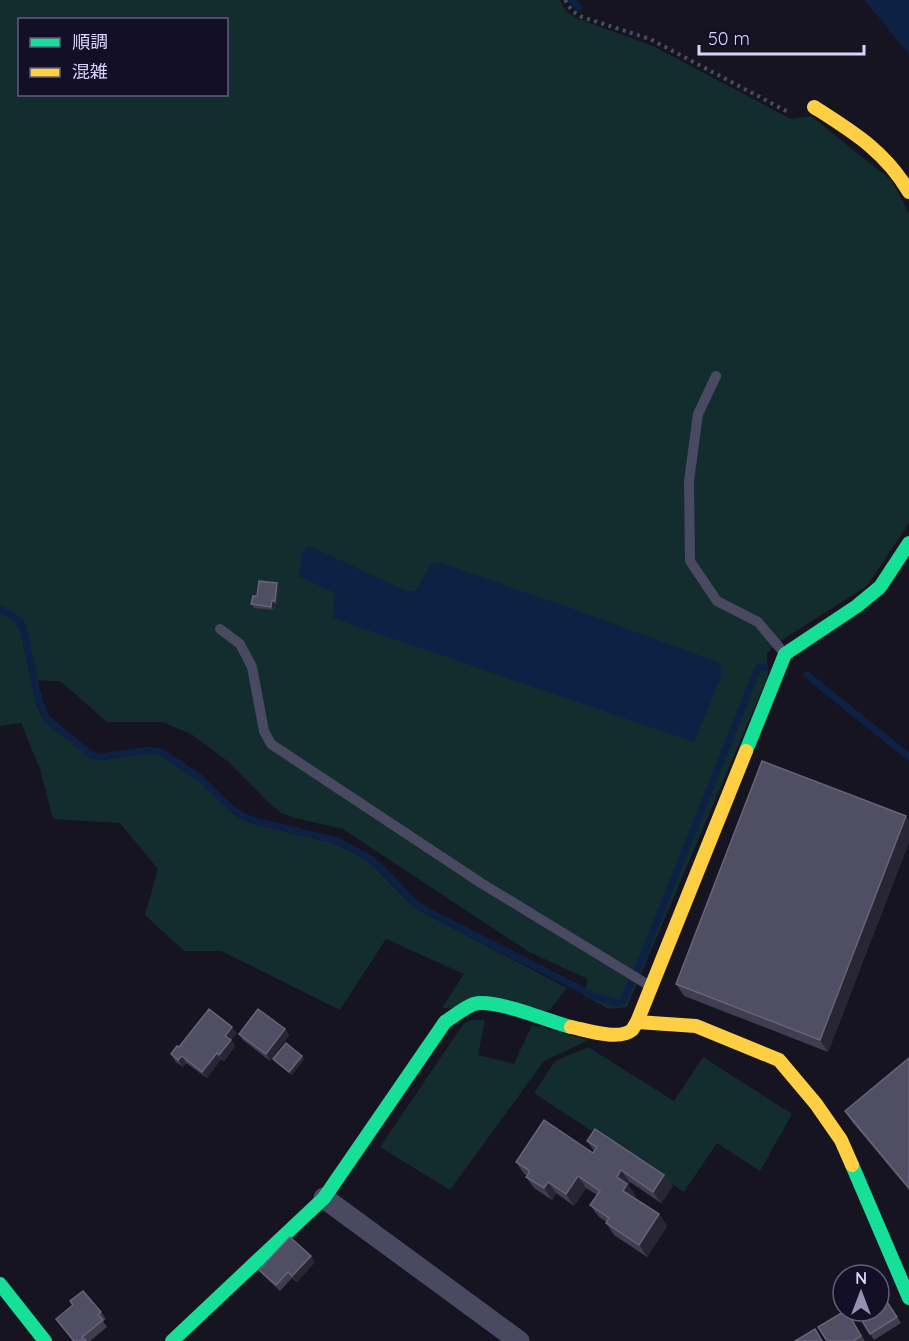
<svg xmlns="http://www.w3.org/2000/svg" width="909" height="1341" viewBox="0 0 909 1341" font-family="Quicksand,'Noto Sans JP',sans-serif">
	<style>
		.green { fill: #132c2d; fill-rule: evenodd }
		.water { fill: #0d2144 }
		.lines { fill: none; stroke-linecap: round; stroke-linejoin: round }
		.stream { stroke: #0d2144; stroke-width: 7 }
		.path { stroke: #44505f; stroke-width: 4; stroke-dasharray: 3 4.5; stroke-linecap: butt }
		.lane { stroke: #4a4962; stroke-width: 10 }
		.street { stroke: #4a4962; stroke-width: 21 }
		.fast { stroke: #16e098; stroke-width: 14 }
		.slow { stroke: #ffcf43; stroke-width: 14 }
		.wall { fill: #403d50 }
		.shaded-wall { fill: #282635 }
		.building { fill: #504e63; stroke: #66637b; stroke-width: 1.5 }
	</style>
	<rect width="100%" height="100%" fill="#161421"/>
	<g class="green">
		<path d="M 0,0 L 560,0 L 566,11 L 576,18 L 653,46 L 791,119 L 811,116 L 891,180 L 909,213 L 909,523 L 867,586 L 785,638 L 767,653 L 768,676 L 627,1007 L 609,1009 L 583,995 L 588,979 L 529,952 L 343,829 L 295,818 L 281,813 L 267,801 L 230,763 L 191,734 L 162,722 L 107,722 L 60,681 L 49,681 L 37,680 L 25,624 L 18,616 L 0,606 ZM 20,20 L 226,20 L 226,94 L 20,94 Z"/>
		<path d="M 0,612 L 13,619 L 20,629 L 37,707 L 43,717 L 93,758 L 105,759 L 153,753 L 162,755 L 202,782 L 235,814 L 255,824 L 333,843 L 367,859 L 409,903 L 422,912 L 567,988 L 549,1011 L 442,1008 L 464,974 L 386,939 L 340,1010 L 221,951 L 184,951 L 145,915 L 158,869 L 120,823 L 53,819 L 40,769 L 21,723 L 0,726 Z"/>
		<path d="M 472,1020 L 485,1020 L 478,1055 L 514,1064 L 532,1025 L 589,1040 L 544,1061 L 450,1190 L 380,1147 L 464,1023 Z"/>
		<path d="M 588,1047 L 674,1101 L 703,1057 L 792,1114 L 760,1171 L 717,1143 L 684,1192 L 534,1093 L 555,1061 Z"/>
	</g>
	<g class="water">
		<path d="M 865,0 L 909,0 L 909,54 L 866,2 Z"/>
		<path d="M 308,545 L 405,591 L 414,591 L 418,587 L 431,564 L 437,562 L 565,606 L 717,662 L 721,667 L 721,677 L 694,742 L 333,618 L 335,593 L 299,576 L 303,550 Z"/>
	</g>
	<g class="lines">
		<g class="stream">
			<path d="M 572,0 L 578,7"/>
			<path d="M 0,609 L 12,616 L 20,623 L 25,636 L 39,700 L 46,718 L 90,754 L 100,757 L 149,750 L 161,752 L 199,777 L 233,810 L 244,817 L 259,822 L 338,841 L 366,856 L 382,869 L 413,902 L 429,912 L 594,996 L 617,1003 L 623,1001 L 644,954 L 758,668 L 765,667"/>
			<path d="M 807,675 L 909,757"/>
		</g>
		<path class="path" d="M 565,0 L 572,11 L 582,17 L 650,39 L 790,113"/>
		<g class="lane">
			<path d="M 716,376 L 698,414 L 689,481 L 690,561 L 717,601 L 758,622 L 785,654"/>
			<path d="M 220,629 L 240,644 L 252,667 L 264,731 L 271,744 L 481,883 L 650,986"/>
		</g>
		<path class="street" d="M 324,1198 L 519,1341"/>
		<g class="fast">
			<path d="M 746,751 L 785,654 L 857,606 L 880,587 L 909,543"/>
			<path d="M 852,1165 L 909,1298"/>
			<path d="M 0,1284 L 45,1341"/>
			<path d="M 172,1341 L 324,1198 L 445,1022 C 453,1017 465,1007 474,1004 C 494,998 548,1021 571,1027"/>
		</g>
		<g class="slow">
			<path d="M 814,107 C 853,132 885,151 909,192"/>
			<path d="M 637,1022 L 696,1026 L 779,1060 L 816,1104 L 841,1140 L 852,1165"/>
			<path d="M 571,1027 C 586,1030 619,1041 632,1030 C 632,1030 637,1022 637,1022 L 746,751"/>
		</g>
	</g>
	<g class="wall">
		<path d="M 277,583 L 279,586 L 277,604 L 275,604 L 274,610 L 254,608 L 251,604 L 257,596 Z"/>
		<path d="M 906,816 L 909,821 L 909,842 L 828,1052 L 684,996 L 676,984 Z"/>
		<path d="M 285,1029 L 289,1035 L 270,1061 L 243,1040 L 239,1034 Z"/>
		<path d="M 237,1033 L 231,1040 L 235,1046 L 224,1061 L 221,1059 L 207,1078 L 186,1063 L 183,1067 L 175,1061 L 171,1054 L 179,1047 Z"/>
		<path d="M 909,1058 L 909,1190 L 853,1123 L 845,1111 Z"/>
		<path d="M 273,1059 L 304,1059 L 292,1075 L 275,1062 Z"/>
		<path d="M 587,1141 L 664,1175 L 673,1186 L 661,1203 L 630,1182 L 628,1185 L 636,1196 L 634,1198 L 659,1214 L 667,1226 L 647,1257 L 614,1235 L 606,1223 L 607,1222 L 599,1217 L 590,1205 L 597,1195 L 586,1188 L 574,1206 L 556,1193 L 552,1200 L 534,1188 L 526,1177 L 527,1175 L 524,1174 L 516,1162 L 593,1153 L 594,1151 Z"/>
		<path d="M 315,1262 L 297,1282 L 292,1278 L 280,1291 L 264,1276 L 259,1270 Z"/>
		<path d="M 884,1296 L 901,1323 L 874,1340 L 870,1334 Z"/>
		<path d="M 101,1312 L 106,1319 L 103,1321 L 107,1327 L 90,1341 L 73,1341 L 56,1319 Z"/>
		<path d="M 850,1316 L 865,1341 L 827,1341 Z"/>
	</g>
	<g class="shaded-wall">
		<path d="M 277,583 L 279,586 L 277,604 L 275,601 Z"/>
		<path d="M 272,600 L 275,604 L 274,610 L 271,607 Z"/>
		<path d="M 906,816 L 909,821 L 909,842 L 828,1052 L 820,1040 Z"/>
		<path d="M 232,1027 L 237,1033 L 231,1040 L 235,1046 L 224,1061 L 219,1055 L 225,1036 Z"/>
		<path d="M 285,1029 L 289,1035 L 270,1061 L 266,1054 Z"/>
		<path d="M 217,1053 L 221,1059 L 207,1078 L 202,1072 Z"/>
		<path d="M 182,1056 L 186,1063 L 183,1067 L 178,1060 Z"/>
		<path d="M 302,1056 L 304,1059 L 292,1075 L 289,1072 Z"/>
		<path d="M 621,1170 L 630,1182 L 628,1185 L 636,1196 L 631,1203 L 623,1191 L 617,1177 Z"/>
		<path d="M 664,1175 L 673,1186 L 661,1203 L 653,1192 Z"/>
		<path d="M 578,1176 L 586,1188 L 574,1206 L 566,1194 Z"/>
		<path d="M 548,1182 L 556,1193 L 552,1200 L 544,1188 Z"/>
		<path d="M 659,1214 L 667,1226 L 647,1257 L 639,1245 Z"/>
		<path d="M 311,1256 L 315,1262 L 297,1282 L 292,1276 Z"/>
	</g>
	<g class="building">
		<path d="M 259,581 L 277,583 L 275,601 L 272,600 L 271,607 L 251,604 L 253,596 L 257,596 Z"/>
		<path d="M 762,761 L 906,816 L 820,1040 L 676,984 Z"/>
		<path d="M 209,1009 L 232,1027 L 225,1036 L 231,1040 L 219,1055 L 217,1053 L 202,1072 L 182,1056 L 178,1060 L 171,1054 L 177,1046 L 179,1047 Z"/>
		<path d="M 258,1009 L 285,1029 L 266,1054 L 239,1034 Z"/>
		<path d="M 286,1043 L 302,1056 L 289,1072 L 273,1059 Z"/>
		<path d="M 909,1058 L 909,1188 L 845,1111 Z"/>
		<path d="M 544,1120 L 593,1153 L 597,1147 L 587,1141 L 595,1129 L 664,1175 L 653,1192 L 621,1170 L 617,1177 L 627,1184 L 623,1191 L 659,1214 L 639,1245 L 606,1223 L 609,1218 L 590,1205 L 600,1191 L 578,1176 L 566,1194 L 548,1182 L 544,1188 L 526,1177 L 530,1171 L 516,1162 Z"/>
		<path d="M 290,1237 L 311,1256 L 292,1276 L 288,1272 L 276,1285 L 259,1270 Z"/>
		<path d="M 879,1290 L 897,1317 L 870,1334 L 856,1311 L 879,1311 Z"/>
		<path d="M 83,1291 L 101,1312 L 98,1315 L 103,1320 L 82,1337 L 86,1341 L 74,1341 L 56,1319 L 73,1305 L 70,1301 Z"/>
		<path d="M 845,1311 L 847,1311 L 861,1336 L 853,1341 L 827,1341 L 818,1327 Z"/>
		<path d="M 815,1329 L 822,1341 L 795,1341 Z"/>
	</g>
	<rect x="18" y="18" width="210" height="78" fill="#130f26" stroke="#625e7d" stroke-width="1.5"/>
	<rect x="30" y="38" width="30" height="9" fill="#16e098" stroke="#625e7d" stroke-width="1.5"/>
	<text x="72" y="48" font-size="18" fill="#d9d4ff">順調</text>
	<rect x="30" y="68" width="30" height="9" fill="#ffcf43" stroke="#625e7d" stroke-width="1.5"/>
	<text x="72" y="78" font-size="18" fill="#d9d4ff">混雑</text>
	<g transform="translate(861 1293)"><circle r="28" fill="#130f26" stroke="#625e7d" stroke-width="1.5"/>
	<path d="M0-4.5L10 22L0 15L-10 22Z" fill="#9591b1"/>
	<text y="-9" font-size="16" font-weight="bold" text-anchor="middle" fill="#d9d4ff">N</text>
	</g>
	<path d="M699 45v9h165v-9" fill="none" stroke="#d9d4ff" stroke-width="3"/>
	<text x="708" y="45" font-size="18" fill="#d9d4ff" stroke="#130f26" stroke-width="4.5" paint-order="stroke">50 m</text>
</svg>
